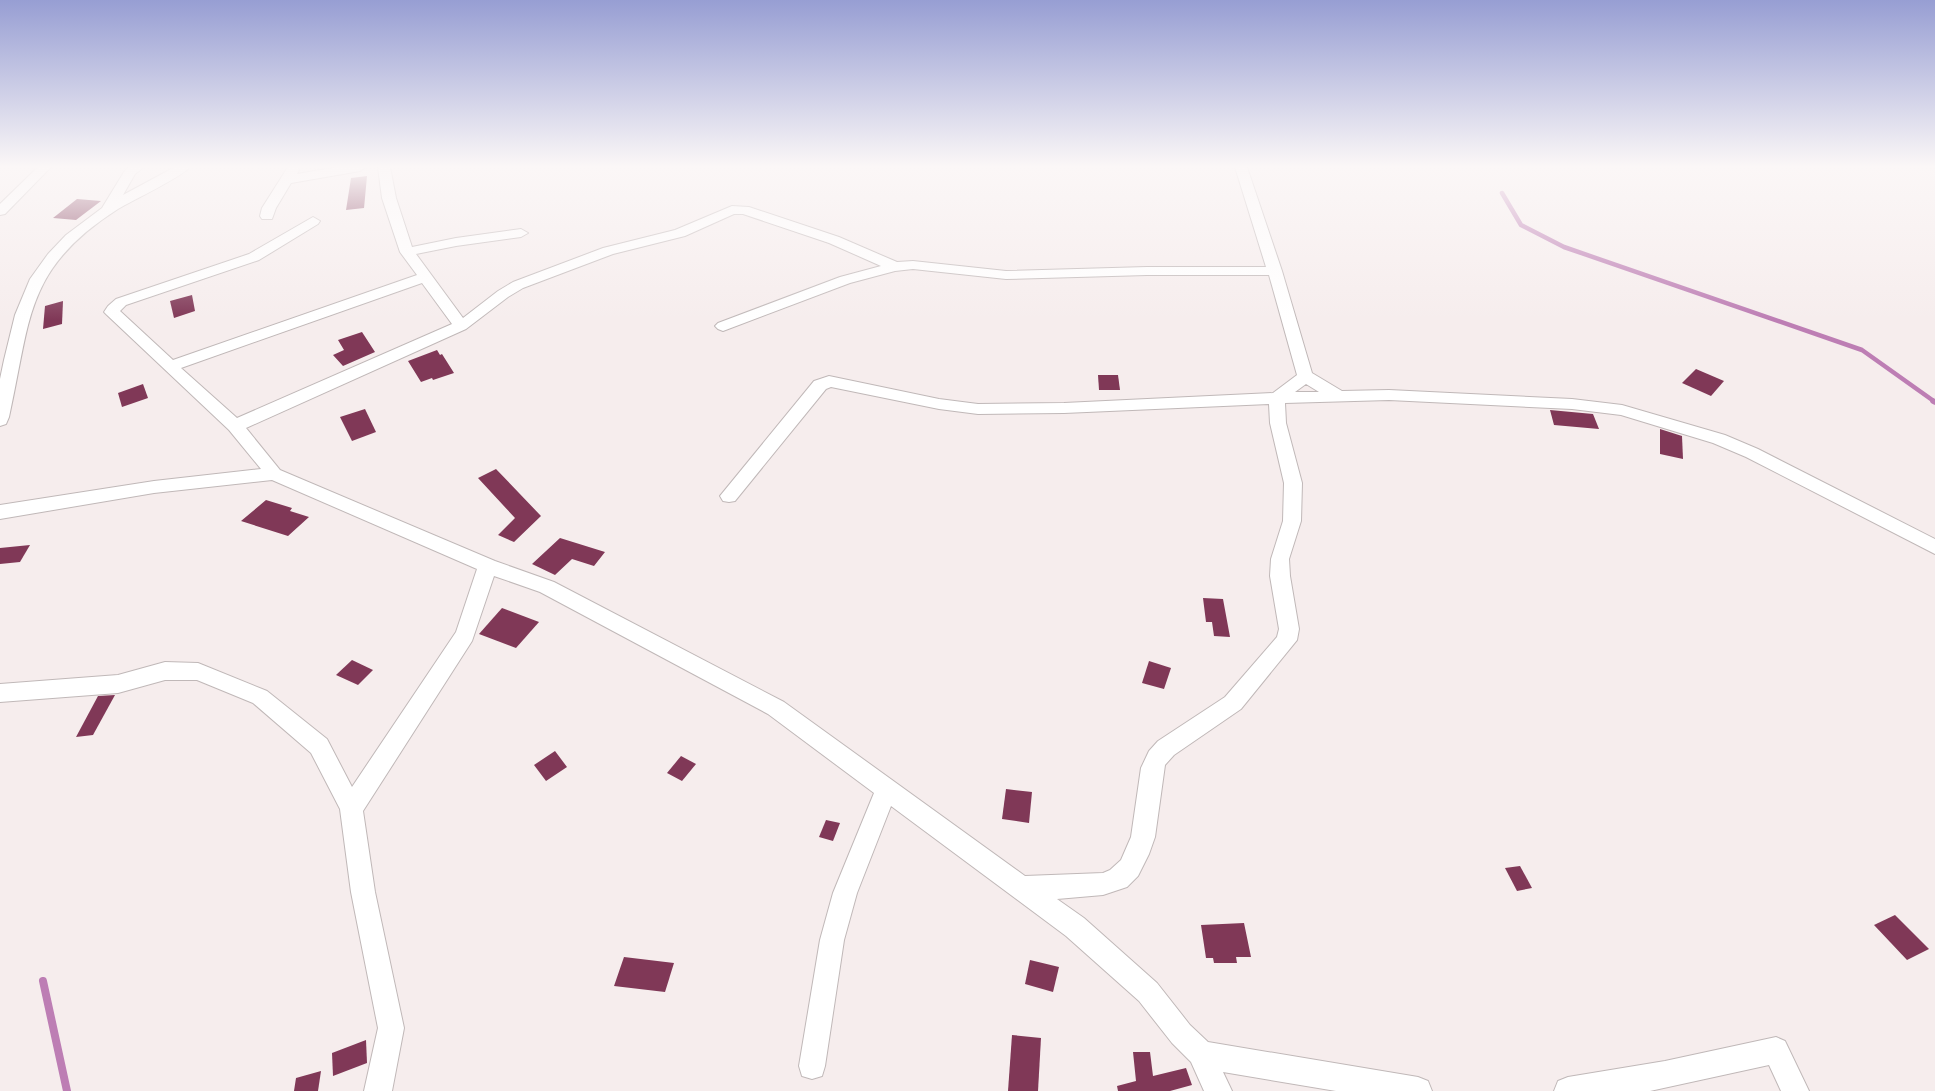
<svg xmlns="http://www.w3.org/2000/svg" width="1935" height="1091" viewBox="0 0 1935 1091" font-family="Quicksand,sans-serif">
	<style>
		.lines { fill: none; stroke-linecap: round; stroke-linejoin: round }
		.stream-far2 { stroke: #bd7eb4; stroke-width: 4.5 }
		.stream-far1 { stroke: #bd7eb4; stroke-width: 5.5 }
		.stream { stroke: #bd7eb4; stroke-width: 8 }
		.building { fill: #803857 }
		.minor-casing { stroke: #c0b8b8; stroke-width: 2 }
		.minor { fill: #fff; fill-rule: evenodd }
	</style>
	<rect width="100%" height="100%" fill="#f6eded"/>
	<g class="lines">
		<path class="stream-far2" d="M 1502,193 L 1521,225 L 1564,247 L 1862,350 L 1935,402"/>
		<path class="stream-far1" d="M 1933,401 L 1935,402"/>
		<path class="stream" d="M 43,981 L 67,1091"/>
	</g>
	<g class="building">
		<path d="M 367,176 L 364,208 L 346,210 L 351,178 Z"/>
		<path d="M 77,199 L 101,201 L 76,220 L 53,218 Z"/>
		<path d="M 192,295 L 195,311 L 174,318 L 170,301 Z"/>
		<path d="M 63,301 L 62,324 L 43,329 L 45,306 Z"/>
		<path d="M 362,332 L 375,352 L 343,366 L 333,355 L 344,350 L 338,340 Z"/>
		<path d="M 437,350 L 440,355 L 442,354 L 454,373 L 433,380 L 432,378 L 421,382 L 408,361 Z"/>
		<path d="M 1696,369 L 1724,381 L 1711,396 L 1682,383 Z"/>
		<path d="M 1098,375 L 1118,375 L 1120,390 L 1099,390 Z"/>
		<path d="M 143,384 L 148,398 L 122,407 L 118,393 Z"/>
		<path d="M 365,409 L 376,432 L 352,441 L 340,417 Z"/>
		<path d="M 1550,410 L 1593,414 L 1599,429 L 1554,425 Z"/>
		<path d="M 1660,429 L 1682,436 L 1683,459 L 1660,454 Z"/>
		<path d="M 496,469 L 541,516 L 514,542 L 498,535 L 515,518 L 478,478 Z"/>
		<path d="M 266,500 L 292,508 L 290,511 L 309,517 L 288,536 L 241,521 Z"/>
		<path d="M 560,538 L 605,552 L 594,566 L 572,559 L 555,575 L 532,564 Z"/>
		<path d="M 30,545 L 20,562 L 0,564 L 0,548 Z"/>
		<path d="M 1203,598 L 1223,599 L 1230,637 L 1214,636 L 1212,622 L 1206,622 Z"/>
		<path d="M 502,608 L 539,622 L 516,648 L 479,634 Z"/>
		<path d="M 352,660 L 373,670 L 358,685 L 336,675 Z"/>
		<path d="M 1149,661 L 1171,668 L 1164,689 L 1142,683 Z"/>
		<path d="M 115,695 L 93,735 L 76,737 L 98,696 Z"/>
		<path d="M 555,751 L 567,767 L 546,781 L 534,765 Z"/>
		<path d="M 681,756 L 696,764 L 682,781 L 667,773 Z"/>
		<path d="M 1006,789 L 1032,792 L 1029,823 L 1002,819 Z"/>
		<path d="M 826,820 L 840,823 L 833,841 L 819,837 Z"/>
		<path d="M 1520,866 L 1532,888 L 1517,891 L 1505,868 Z"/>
		<path d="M 1895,915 L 1929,949 L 1907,960 L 1874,925 Z"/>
		<path d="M 1244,923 L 1251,957 L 1236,957 L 1237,963 L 1214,963 L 1213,958 L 1206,958 L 1201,925 Z"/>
		<path d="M 624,957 L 674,963 L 665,992 L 614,986 Z"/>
		<path d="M 1030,960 L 1059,967 L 1053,992 L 1025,984 Z"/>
		<path d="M 1012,1035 L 1041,1038 L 1038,1091 L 1008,1091 Z"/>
		<path d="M 366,1040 L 367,1063 L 333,1076 L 332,1053 Z"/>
		<path d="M 1133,1052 L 1150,1052 L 1153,1076 L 1186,1068 L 1192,1085 L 1170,1091 L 1118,1091 L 1117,1086 L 1136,1081 Z"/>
		<path d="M 321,1071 L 318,1091 L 294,1091 L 296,1078 Z"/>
	</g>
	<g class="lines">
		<g class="minor-casing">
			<g id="minor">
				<path d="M 38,167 L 51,167 L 5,214 L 0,215 L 0,204 Z"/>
				<path d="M 129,167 L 144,167 L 135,174 L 123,195 L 175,167 L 190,167 C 182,177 133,200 118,209 C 24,269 31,319 9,417 L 6,424 L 0,426 L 0,379 L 4,360 L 15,315 L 30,279 L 48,254 L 66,235 L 102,208 L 124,172 Z"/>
				<path d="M 288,167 L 298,167 L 299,170 L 297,174 L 338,167 L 366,167 L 360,171 L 291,183 L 276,208 L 272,219 L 262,219 L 260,216 L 262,208 Z"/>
				<path d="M 378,167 L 390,167 L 396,198 L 412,247 L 456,238 L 521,229 L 528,233 L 521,237 L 456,246 L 416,254 L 463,318 L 498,291 L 513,282 L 603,248 L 675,230 L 732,206 L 749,207 L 839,237 L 897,262 L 913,261 L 1006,271 L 1147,267 L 1266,267 L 1235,167 L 1247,167 L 1282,271 L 1312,373 L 1342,391 L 1389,390 L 1572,399 L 1622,405 L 1725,435 L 1758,449 L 1935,539 L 1935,554 L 1746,457 L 1713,443 L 1621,415 L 1572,409 L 1389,400 L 1285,403 L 1286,423 L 1302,483 L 1301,521 L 1289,559 L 1290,576 L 1299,629 L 1297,640 L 1241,709 L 1174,755 L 1165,765 L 1155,837 L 1149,854 L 1138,876 L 1127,887 L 1103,895 L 1057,899 L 1084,918 L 1157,983 L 1190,1025 L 1208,1042 L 1418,1077 L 1428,1081 L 1432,1091 L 1336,1091 L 1223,1072 L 1232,1091 L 1204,1091 L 1191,1062 L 1172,1043 L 1139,1001 L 1066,936 L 891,806 L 857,893 L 844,940 L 825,1066 L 822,1076 L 812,1079 L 802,1076 L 799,1066 L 820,940 L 833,893 L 874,793 L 768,714 L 540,592 L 494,576 L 472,641 L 363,811 L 375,892 L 404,1028 L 392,1091 L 364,1091 L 378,1028 L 351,892 L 340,809 L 311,753 L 253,703 L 197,680 L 165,680 L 118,693 L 0,702 L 0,684 L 118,675 L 165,662 L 198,663 L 267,691 L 327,739 L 352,787 L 456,632 L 477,569 L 272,480 L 154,493 L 0,519 L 0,505 L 154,481 L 261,469 L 229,430 L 107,315 L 104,312 L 108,306 L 116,299 L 249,254 L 313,217 L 320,221 L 318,224 L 259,260 L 126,305 L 120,311 L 173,360 L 417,275 L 400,252 L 382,198 ZM 734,214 L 743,214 L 829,243 L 881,266 L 840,277 L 718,323 L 715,326 L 718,329 L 723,331 L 850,283 L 895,271 L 913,269 L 1006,279 L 1147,275 L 1269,275 L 1297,375 L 1273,393 L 1064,403 L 978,404 L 939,399 L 829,376 L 814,381 L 720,496 L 723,501 L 729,502 L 735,501 L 826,389 L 831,387 L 939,409 L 978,414 L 1064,413 L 1269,404 L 1270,423 L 1284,483 L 1283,521 L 1271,559 L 1270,576 L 1279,629 L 1277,637 L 1225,697 L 1158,741 L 1149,751 L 1141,768 L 1131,837 L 1121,860 L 1110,870 L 1103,873 L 1025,876 L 784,702 L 554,582 L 495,561 L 280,470 L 246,428 L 466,329 L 508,297 L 523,288 L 613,254 L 685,236 ZM 422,283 L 452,324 L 237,418 L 181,368 ZM 1306,384 L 1319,392 L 1295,392 Z"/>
				<path d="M 1776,1037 L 1785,1041 L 1809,1091 L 1781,1091 L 1769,1065 L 1650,1091 L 1554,1091 L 1558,1081 L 1568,1077 L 1665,1061 Z"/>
			</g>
		</g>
		<use href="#minor" class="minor"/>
	</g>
	<linearGradient id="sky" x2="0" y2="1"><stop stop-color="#979ed3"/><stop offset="0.52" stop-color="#fbf7f7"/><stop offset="1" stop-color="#fbf7f7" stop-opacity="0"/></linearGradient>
	<rect width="1935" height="320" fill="url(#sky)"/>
</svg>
